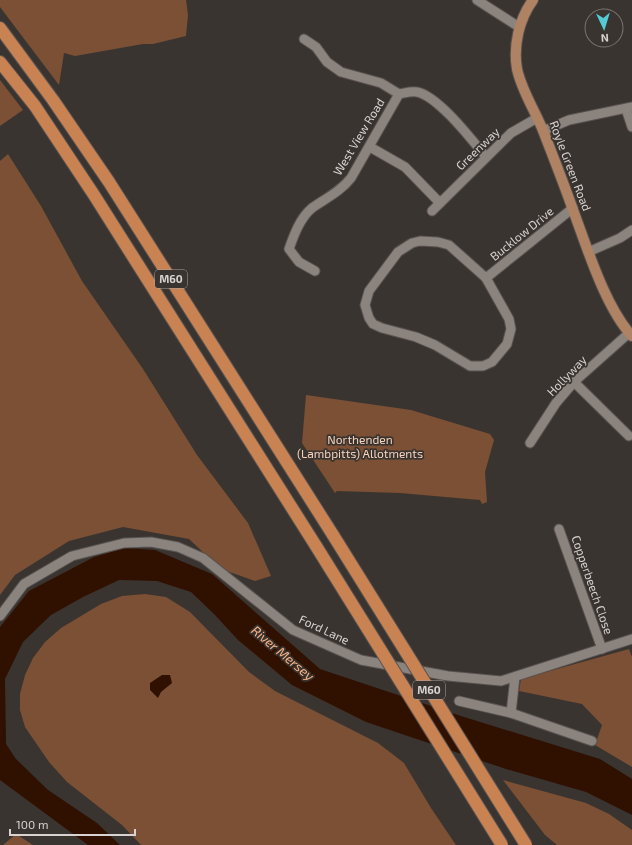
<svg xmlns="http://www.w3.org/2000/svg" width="632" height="845" viewBox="0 0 632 845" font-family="'Exo 2',sans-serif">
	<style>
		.green { fill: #7b5034 }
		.water { fill: #301100 }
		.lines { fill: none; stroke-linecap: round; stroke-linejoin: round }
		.minor-casing { stroke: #585250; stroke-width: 11 }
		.major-casing { stroke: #585250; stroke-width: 12 }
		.highway-casing { stroke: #585250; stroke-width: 14 }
		.minor { stroke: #8a837e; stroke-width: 9 }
		.major { stroke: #b08264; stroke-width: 10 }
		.highway { stroke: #c98252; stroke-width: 12 }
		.highway-bridge-casing { stroke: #585250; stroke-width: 14; stroke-linecap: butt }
		.highway-bridge { stroke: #c98252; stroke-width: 12 }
		.labels { text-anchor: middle; stroke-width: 3.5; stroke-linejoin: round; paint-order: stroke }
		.shield { fill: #3a3430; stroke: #a9a3a1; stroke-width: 1 }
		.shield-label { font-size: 11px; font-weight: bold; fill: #d8d3d1 }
		.street-label { font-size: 12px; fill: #d8d3d1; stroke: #3a3430 }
		.park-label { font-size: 12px; fill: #f8d3bc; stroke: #3a3430 }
		.water-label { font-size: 13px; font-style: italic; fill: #fdb586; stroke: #3a3430 }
	</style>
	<rect width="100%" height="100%" fill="#3a3430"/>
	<g class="green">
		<path d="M 0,0 L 186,0 L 188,15 L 186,36 L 153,44 L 143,44 L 75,56 L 64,53 L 59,85 L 0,7 Z"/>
		<path d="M 0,80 L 23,110 L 0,126 Z"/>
		<path d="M 8,154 L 41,206 L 82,281 L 143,369 L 197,455 L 248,523 L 271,576 L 255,581 L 221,569 L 189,539 L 123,527 L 69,541 L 15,575 L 0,595 L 0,161 Z"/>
		<path d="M 306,395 L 411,410 L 490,434 L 494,440 L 485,472 L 487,502 L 482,504 L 480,500 L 400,493 L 337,491 L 335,493 L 302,443 Z"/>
		<path d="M 145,594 L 166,597 L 190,612 L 249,672 L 275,691 L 378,743 L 404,763 L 431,808 L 456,845 L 141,845 L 122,825 L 67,782 L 49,762 L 25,727 L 20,710 L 20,694 L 25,675 L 33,658 L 45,642 L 61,628 L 101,604 L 122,596 Z"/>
		<path d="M 629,649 L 632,657 L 632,767 L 595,745 L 602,725 L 582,704 L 519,691 L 521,679 Z"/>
		<path d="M 503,780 L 586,803 L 609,814 L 632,830 L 632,845 L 557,845 L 545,835 Z"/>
		<path d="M 16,834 L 33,845 L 3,845 Z"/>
	</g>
	<g class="water">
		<path d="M 125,548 L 155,550 L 212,574 L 320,669 L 461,716 L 600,759 L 632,779 L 632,815 L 586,792 L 506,769 L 366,722 L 292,685 L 238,640 L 215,615 L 191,592 L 157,581 L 119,580 L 83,597 L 51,615 L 23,642 L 5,679 L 6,744 L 16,759 L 48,790 L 97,823 L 120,845 L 88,845 L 0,780 L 0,627 L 29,591 L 94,557 Z"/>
		<path d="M 162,675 L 170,675 L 172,683 L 161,692 L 158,698 L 150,690 L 150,683 Z"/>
	</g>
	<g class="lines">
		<g class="minor-casing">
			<g id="minor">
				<path d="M 477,0 L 519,27"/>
				<path d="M 304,39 L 316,47 L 327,62 L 341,72 L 381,83 L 399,94"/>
				<path d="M 626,109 L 632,127"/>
				<path d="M 543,131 L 569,120 L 632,107"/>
				<path d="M 370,147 L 405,167 L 440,203"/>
				<path d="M 432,211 L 511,133 L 537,118"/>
				<path d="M 420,241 L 438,242 L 449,245 L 486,278 L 509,319 L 511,329 L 507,344 L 492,362 L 483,366 L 470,366 L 435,345 L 416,337 L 382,328 L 373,324 L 369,318 L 365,305 L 369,291 L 398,252 L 412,243 Z"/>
				<path d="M 588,252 L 620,238 L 632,230"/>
				<path d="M 315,271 L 299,262 L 289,249 C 294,235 300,218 312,208 C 326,198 340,192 351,178 L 399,94 C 405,93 411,91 417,92 C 438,96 472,140 486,157"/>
				<path d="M 486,278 L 573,208"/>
				<path d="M 574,382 L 629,436"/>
				<path d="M 530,443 L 556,403 L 574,382 L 629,333"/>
				<path d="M 559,529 L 602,649"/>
				<path d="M 0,616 L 24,584 L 72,556 L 124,543 L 151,542 L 178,547 L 203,558 L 293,630 L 361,660 L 448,676 L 501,681 L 632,639"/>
				<path d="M 459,701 L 511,713 L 592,741"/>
				<path d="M 511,713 L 515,677"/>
			</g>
		</g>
		<g class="major-casing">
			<path id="major" d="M 533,0 C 519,19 513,46 517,69 C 522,92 536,112 544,133 C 554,159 564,184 573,210 C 587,247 605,307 632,336"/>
		</g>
		<g class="highway-casing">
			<g id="highway">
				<path d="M 0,28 L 53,100 L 109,182 L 333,535"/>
				<path d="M 0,62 L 35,106 L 94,195 L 316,546"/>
			</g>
		</g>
		<use href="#minor" class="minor"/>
		<use href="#major" class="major"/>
		<use href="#highway" class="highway"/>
		<g class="highway-bridge-casing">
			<g id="highway-bridge">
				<path d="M 333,535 L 526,845"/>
				<path d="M 316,546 L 502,845"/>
			</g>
		</g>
		<use href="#highway-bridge" class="highway-bridge"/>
	</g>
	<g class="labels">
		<g class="shield">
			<rect x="155" y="270" width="32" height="18" rx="3"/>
			<rect x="413" y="681" width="32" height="18" rx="3"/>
		</g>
		<g class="shield-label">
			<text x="171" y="283">M60</text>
			<text x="429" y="694">M60</text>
		</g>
		<g class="street-label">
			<text transform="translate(359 137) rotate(-59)" y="4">West View Road</text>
			<text transform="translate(478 149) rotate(-44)" y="4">Greenway</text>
			<text transform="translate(570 166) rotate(69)" y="4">Royle Green Road</text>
			<text transform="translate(522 234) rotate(-39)" y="4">Bucklow Drive</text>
			<text transform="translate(567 376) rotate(-46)" y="4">Hollyway</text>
			<text transform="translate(592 585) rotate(71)" y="4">Copperbeech Close</text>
			<text transform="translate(324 630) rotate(25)" y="4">Ford Lane</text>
		</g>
		<g class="park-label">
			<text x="360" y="444">Northenden<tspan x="360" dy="14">(Lambpitts) Allotments</tspan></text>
		</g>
		<g class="water-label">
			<text transform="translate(283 653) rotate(40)" y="5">River Mersey</text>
		</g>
	</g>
	<g transform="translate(604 28) rotate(176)"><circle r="19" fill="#3a3430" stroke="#797470"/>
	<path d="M0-3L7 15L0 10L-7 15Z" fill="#52cbd7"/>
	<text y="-6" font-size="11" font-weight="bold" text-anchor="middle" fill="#d8d3d1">N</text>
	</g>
	<path d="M10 829v6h125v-6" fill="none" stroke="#d8d3d1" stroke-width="2"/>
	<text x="16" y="829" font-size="12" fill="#d8d3d1" stroke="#3a3430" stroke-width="3" paint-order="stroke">100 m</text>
</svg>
